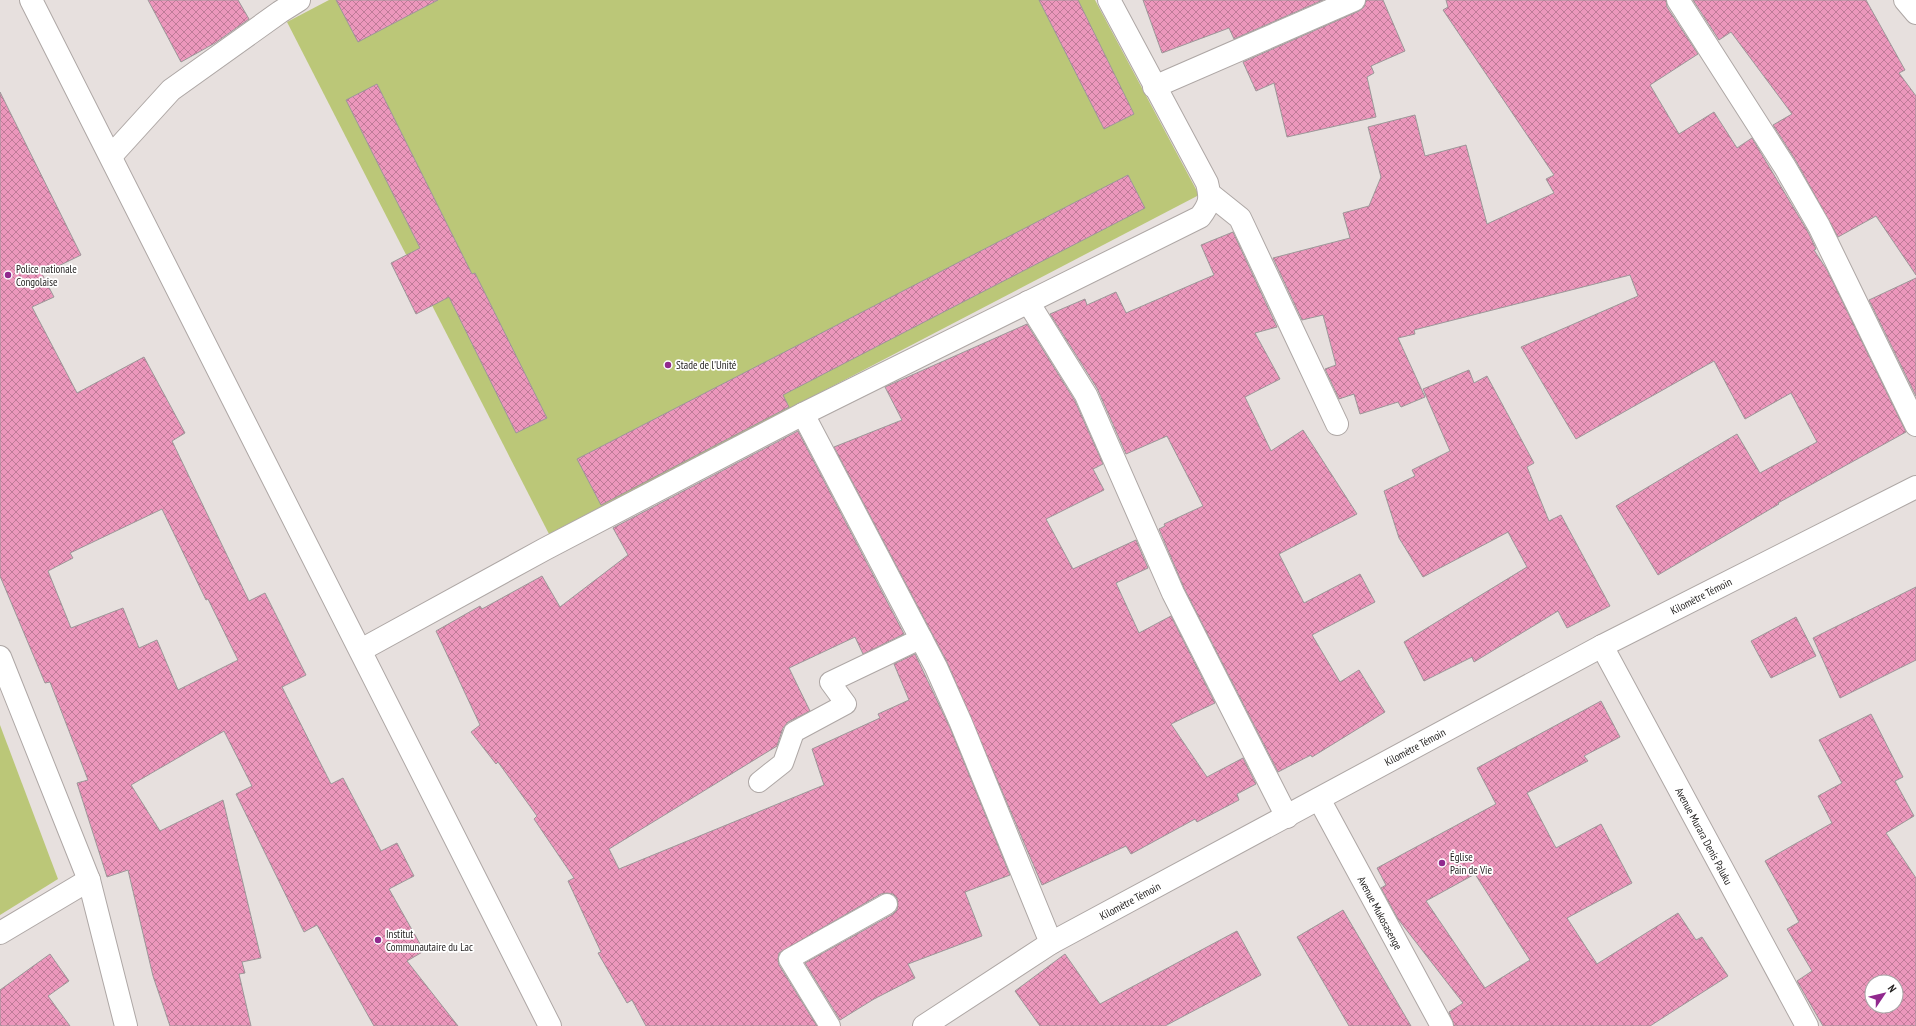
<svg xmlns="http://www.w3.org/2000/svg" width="1916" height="1026" viewBox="0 0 1916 1026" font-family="'PT Sans Narrow',sans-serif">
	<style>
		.park { fill: #bbc778 }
		.building { fill: url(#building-cross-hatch); stroke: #9d9799; fill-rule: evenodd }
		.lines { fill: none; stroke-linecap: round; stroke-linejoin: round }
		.lane-casing { stroke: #aea7a5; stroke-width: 22 }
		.street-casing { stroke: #aea7a5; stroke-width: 24 }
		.secondary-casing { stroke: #aea7a5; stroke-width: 24 }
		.highway-casing { stroke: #aea7a5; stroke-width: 24 }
		.lane { stroke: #fff; stroke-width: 20 }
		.street { stroke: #fff; stroke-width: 22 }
		.secondary { stroke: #fff; stroke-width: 22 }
		.highway { stroke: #fff; stroke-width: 22 }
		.poi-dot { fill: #91298e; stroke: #fff; stroke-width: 1.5 }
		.labels { text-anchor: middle; stroke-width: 3.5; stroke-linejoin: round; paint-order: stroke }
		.poi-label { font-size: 11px; fill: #201e1d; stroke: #fff; text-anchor: start }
		.street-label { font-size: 11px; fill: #201e1d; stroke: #fff }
	</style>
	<defs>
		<pattern id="building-cross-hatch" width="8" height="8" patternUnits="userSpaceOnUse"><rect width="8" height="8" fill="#ec97bc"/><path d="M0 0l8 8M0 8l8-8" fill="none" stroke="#bf7b98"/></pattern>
	</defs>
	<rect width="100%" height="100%" fill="#e7e0de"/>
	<g class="park">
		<path d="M 329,0 L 1095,0 L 1199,195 L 549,534 L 287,22 Z"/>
		<path d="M 0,725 L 58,879 L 0,915 Z"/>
	</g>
	<g class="building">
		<path d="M 148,0 L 238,0 L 249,19 L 215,43 L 181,62 Z"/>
		<path d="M 336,0 L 438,0 L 358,42 Z"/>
		<path d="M 1039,0 L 1078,0 L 1134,114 L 1104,129 Z"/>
		<path d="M 1143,0 L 1323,0 L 1234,39 L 1229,28 L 1162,53 Z"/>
		<path d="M 1366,0 L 1383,0 L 1405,51 L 1371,66 L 1374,73 L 1367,77 L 1376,117 L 1287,137 L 1274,83 L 1256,91 L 1243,62 L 1359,11 L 1364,7 Z"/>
		<path d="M 1446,0 L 1666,0 L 1667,7 L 1698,54 L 1650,85 L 1679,134 L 1714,112 L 1737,148 L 1752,138 L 1808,232 L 1816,249 L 1814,250 L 1827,270 L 1906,432 L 1778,503 L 1779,504 L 1658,575 L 1616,506 L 1737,434 L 1760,473 L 1817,442 L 1791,393 L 1745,419 L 1714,361 L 1576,439 L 1521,347 L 1638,296 L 1630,275 L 1414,330 L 1415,334 L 1398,338 L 1425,397 L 1401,407 L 1398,402 L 1360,414 L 1354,394 L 1339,399 L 1325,369 L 1336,365 L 1323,315 L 1302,320 L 1273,258 L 1350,238 L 1343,213 L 1369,206 L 1381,177 L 1368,127 L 1415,115 L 1425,156 L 1466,145 L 1487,224 L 1554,193 L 1546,179 L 1554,175 L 1443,10 L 1448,7 Z"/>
		<path d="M 1693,0 L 1866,0 L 1905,70 L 1899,73 L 1916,96 L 1916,275 L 1876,216 L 1838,237 L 1796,161 L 1773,125 L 1792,114 L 1731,32 L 1719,40 Z"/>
		<path d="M 377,84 L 472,274 L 475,273 L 547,418 L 516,433 L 449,297 L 416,314 L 391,263 L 420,248 L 346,100 Z"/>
		<path d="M 0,92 L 81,255 L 42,274 L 54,297 L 32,307 L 77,393 L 144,357 L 185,433 L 172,441 L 249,601 L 265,593 L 306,675 L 282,687 L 331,784 L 343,778 L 381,851 L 397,843 L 414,876 L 389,889 L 424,951 L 407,961 L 458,1026 L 374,1026 L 317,925 L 304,932 L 236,794 L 252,786 L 224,731 L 131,785 L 160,831 L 223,800 L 261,958 L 242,962 L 245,973 L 239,974 L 251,1026 L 170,1026 L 153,976 L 128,870 L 107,877 L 77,783 L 88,780 L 50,682 L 45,683 L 0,576 ZM 162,509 L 206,600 L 208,599 L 238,660 L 178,690 L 157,640 L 139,648 L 123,608 L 71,628 L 48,571 L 73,558 L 70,553 Z"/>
		<path d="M 1128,175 L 1145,208 L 783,395 L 789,407 L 601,505 L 577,459 Z"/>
		<path d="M 1233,232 L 1277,327 L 1255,333 L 1280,379 L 1245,397 L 1271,451 L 1303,430 L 1357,514 L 1279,554 L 1304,603 L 1360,574 L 1375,602 L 1312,635 L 1340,682 L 1359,670 L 1385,712 L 1312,757 L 1311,755 L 1278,772 L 1184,588 L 1159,529 L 1165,526 L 1164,524 L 1203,506 L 1167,436 L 1126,454 L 1097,388 L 1050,314 L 1085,299 L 1087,305 L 1116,292 L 1126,313 L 1214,275 L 1201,245 Z"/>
		<path d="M 1916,278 L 1916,396 L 1869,300 Z"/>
		<path d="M 1027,324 L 1075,401 L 1103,464 L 1093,469 L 1104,490 L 1046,519 L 1073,569 L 1136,540 L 1148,568 L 1116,583 L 1139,633 L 1171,616 L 1215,703 L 1171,724 L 1207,777 L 1243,758 L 1256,784 L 1237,794 L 1239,800 L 1197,822 L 1195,819 L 1131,854 L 1126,846 L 1042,885 L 947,662 L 834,447 L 902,420 L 885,387 Z"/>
		<path d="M 1469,370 L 1474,383 L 1487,376 L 1534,463 L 1527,467 L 1549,521 L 1561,515 L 1610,606 L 1567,628 L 1558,611 L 1474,662 L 1472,657 L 1424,681 L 1404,642 L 1527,567 L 1508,532 L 1423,577 L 1399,538 L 1384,491 L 1415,476 L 1412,470 L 1450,451 L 1423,389 Z"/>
		<path d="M 798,431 L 904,634 L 863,654 L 855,637 L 789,668 L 810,711 L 788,722 L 783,728 L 777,746 L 609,849 L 619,869 L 824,785 L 812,749 L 880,718 L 878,714 L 909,700 L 894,664 L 915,654 L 950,728 L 1010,875 L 965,892 L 982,936 L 908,964 L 915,978 L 874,999 L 840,1020 L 805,963 L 893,914 L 897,910 L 898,904 L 897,898 L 893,894 L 887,893 L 881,894 L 779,953 L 778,959 L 779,965 L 817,1026 L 646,1026 L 632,1000 L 627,1003 L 598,953 L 601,952 L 568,881 L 574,878 L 534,819 L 537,816 L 498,762 L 496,764 L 471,732 L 480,725 L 436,631 L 480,606 L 482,609 L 542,576 L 560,607 L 628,555 L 613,528 Z"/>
		<path d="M 1916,587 L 1916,660 L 1840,698 L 1813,638 Z"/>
		<path d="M 1796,617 L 1816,656 L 1771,678 L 1751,641 Z"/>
		<path d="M 1601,701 L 1620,737 L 1584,756 L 1588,761 L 1527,793 L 1556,848 L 1601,824 L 1632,883 L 1567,918 L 1597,964 L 1678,913 L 1696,940 L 1702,937 L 1728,976 L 1650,1026 L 1454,1026 L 1449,1012 L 1463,1003 L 1398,919 L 1381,888 L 1386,885 L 1377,868 L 1496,804 L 1477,768 ZM 1475,874 L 1530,960 L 1485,988 L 1426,901 Z"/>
		<path d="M 1871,714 L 1903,777 L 1895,781 L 1914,816 L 1886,833 L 1916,878 L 1916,1026 L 1823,1026 L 1797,981 L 1812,971 L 1787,929 L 1799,922 L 1765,861 L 1832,823 L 1818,796 L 1842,783 L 1819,740 ZM 1872,982 L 1896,982 L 1896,1006 L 1872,1006 Z"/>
		<path d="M 1343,910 L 1411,1026 L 1349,1026 L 1297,937 Z"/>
		<path d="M 1237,931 L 1261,975 L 1165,1026 L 1040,1026 L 1015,991 L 1065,954 L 1100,1004 Z"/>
		<path d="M 50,954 L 69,981 L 48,996 L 70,1026 L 0,1026 L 0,990 Z"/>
	</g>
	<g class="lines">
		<g class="lane-casing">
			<g id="lane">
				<path d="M 759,782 L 783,763 L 794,732 L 846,704 L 830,682 L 922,638"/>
				<path d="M 830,1026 L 789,959 L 887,904"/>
			</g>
		</g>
		<g class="street-casing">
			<g id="street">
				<path d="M 1678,0 L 1785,167 L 1819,226 L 1916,425"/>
				<path d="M 1905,0 L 1916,13"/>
				<path d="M 1154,87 L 1354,0"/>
				<path d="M 111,156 L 171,90 L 280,12 L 299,0"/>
				<path d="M 1210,194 L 1240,218 L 1337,424"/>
				<path d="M 1028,302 L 1086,395 L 1173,593 L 1287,817"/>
				<path d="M 803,414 L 936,667 L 961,723 L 1051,943"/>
				<path d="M 1602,646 L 1807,1026"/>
				<path d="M 361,650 L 545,549 L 803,414 L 1200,217 C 1210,204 1211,199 1207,183 L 1109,0"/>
				<path d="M 0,657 L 89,880 L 126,1026"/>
				<path d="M 1319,799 L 1442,1026"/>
				<path d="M 0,933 L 89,880"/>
			</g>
		</g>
		<g class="secondary-casing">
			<path id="secondary" d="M 924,1026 L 1051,943 L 1602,646 L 1916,487"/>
		</g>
		<g class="highway-casing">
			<path id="highway" d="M 31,0 L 550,1026"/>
		</g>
		<use href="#lane" class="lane"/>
		<use href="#street" class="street"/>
		<use href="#secondary" class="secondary"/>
		<use href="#highway" class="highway"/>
	</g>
	<g class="poi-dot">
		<circle cx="8" cy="275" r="4"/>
		<circle cx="668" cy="365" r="4"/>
		<circle cx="1442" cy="863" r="4"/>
		<circle cx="378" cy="940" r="4"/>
	</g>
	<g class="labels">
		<g class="poi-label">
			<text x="16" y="273">Police nationale<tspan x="16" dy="13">Congolaise</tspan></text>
			<text x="676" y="369">Stade de l'Unité</text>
			<text x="1450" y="861">Église<tspan x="1450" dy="13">Pain de Vie</tspan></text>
			<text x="386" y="938">Institut<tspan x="386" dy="13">Communautaire du Lac</tspan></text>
		</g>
		<g class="street-label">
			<text transform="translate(1701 596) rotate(-27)" y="4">Kilomètre Témoin</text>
			<text transform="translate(1415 747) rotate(-28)" y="4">Kilomètre Témoin</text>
			<text transform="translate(1704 836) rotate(62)" y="4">Avenue Murara Denis Paluku</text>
			<text transform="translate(1130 901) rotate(-28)" y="4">Kilomètre Témoin</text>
			<text transform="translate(1380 913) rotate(62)" y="4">Avenue Mukosasenge</text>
		</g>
	</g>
	<g transform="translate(1884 994) rotate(55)"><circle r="19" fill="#ffffff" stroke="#a6a5a5"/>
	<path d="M0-3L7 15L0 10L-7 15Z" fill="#91298e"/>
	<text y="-6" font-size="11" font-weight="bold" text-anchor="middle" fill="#201e1d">N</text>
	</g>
</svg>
